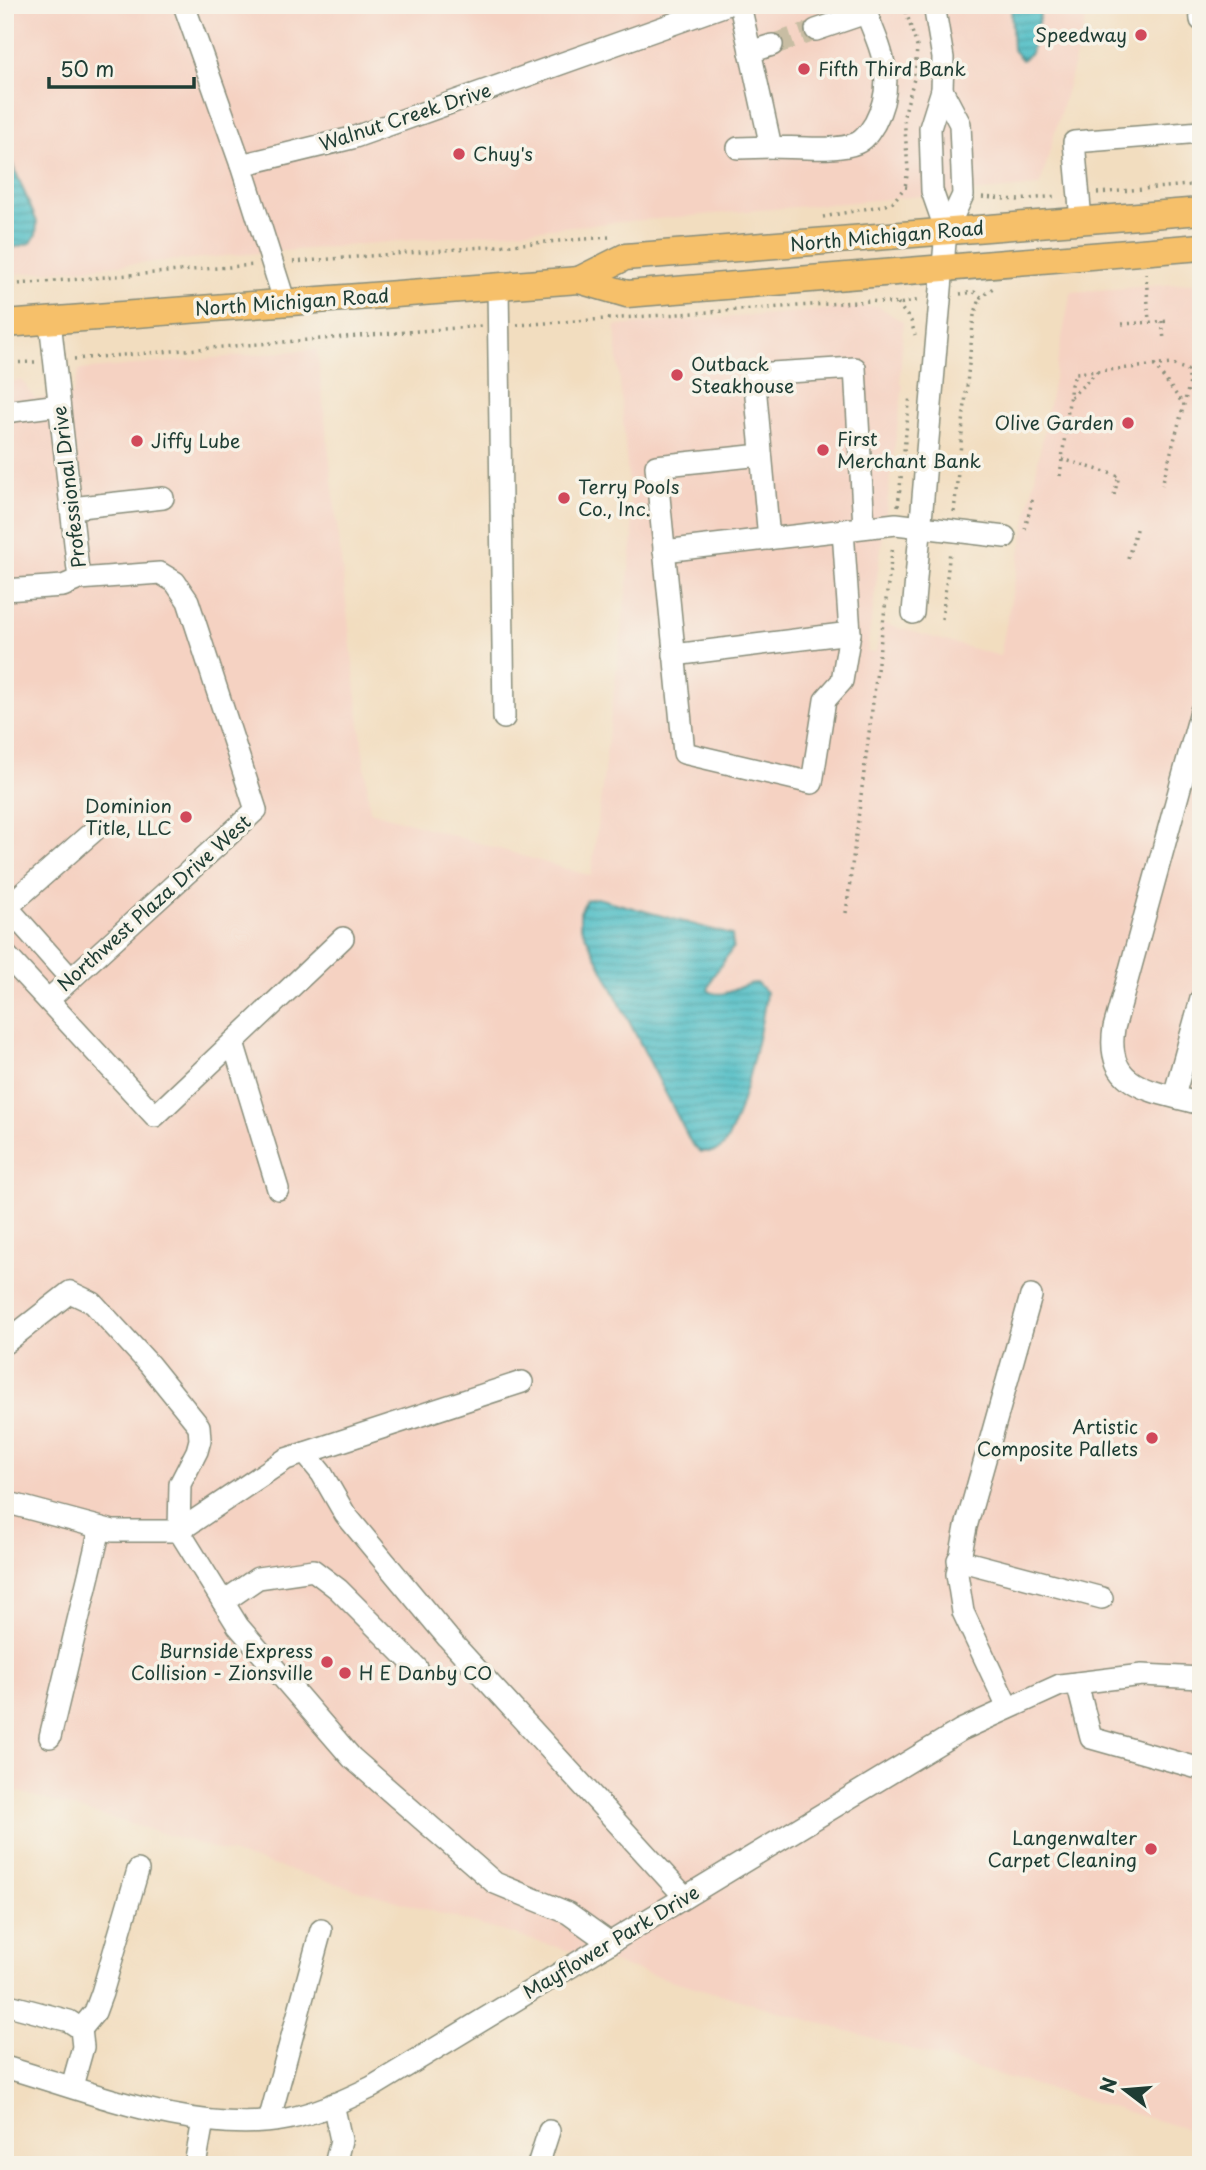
<svg xmlns="http://www.w3.org/2000/svg" width="1206" height="2170" viewBox="0 0 1206 2170" font-family="'Playpen Sans',sans-serif">
	<style>
		.built { fill: #f5d2c2 }
		.water { fill: url(#water-rules); stroke: #377e7d; stroke-width: 2 }
		.lines { fill: none; stroke-linecap: round; stroke-linejoin: round }
		.minor-tunnel { stroke: #c8bda3; stroke-width: 21; stroke-dasharray: 21 10; stroke-linecap: butt }
		.minor-casing { stroke: #888d7a; stroke-width: 24 }
		.major-casing { stroke: #888d7a; stroke-width: 29 }
		.path { stroke: #888d7a; stroke-width: 3.5; stroke-dasharray: 2 5; stroke-linecap: butt }
		.minor { stroke: #fff; stroke-width: 21 }
		.major { stroke: #f6c06b; stroke-width: 26 }
		.poi-dot { fill: #d1495b; stroke: #f7f3e8; stroke-width: 2.5 }
		.labels { text-anchor: middle; stroke-width: 7; stroke-linejoin: round; paint-order: stroke }
		.poi-label { font-size: 19px; fill: #1f3d34; stroke: #f7f3e8; text-anchor: start }
		.street-label { font-size: 19px; fill: #1f3d34; stroke: #f7f3e8 }
	</style>
	<defs>
		<pattern id="water-rules" width="6" height="5" patternUnits="userSpaceOnUse" patternTransform="scale(1.75)"><rect width="6" height="5" fill="#4fbec6"/><path d="M0 2.5h6" fill="none" stroke="#419ca2"/></pattern>
	</defs>
	<rect width="100%" height="100%" fill="#f7f3e8"/>
	<filter id="ink" filterUnits="userSpaceOnUse"><feTurbulence type="fractalNoise" baseFrequency=".0143" numOctaves="2"/><feDisplacementMap in="SourceGraphic" scale="14" xChannelSelector="R" yChannelSelector="G"/><feConvolveMatrix kernelMatrix="1 2 1 2 8 2 1 2 1" color-interpolation-filters="sRGB"/></filter>
	<filter id="wash" filterUnits="userSpaceOnUse"><feTurbulence type="fractalNoise" baseFrequency=".00686" numOctaves="4" result="noise"/><feDisplacementMap in="SourceGraphic" scale="28" xChannelSelector="R" yChannelSelector="G"/><feGaussianBlur stdDeviation="1.57" result="paint"/><feColorMatrix in="noise" values="0 0 0 0 0 0 0 0 0 0 0 0 0 0 0 0 0 1.4 0 .05"/><feComposite in="paint" operator="in"/></filter>
	<g filter="url(#wash)">
		<rect width="100%" height="100%" fill="#f2ddbf"/>
		<g class="built">
			<path d="M 5,5 L 1090,5 L 1040,186 L 5,275 Z"/>
			<path d="M 1201,282 L 1201,2133 L 5,1788 L 5,382 L 22,380 L 35,399 L 72,395 L 79,370 L 317,349 L 370,811 L 591,876 L 633,537 L 615,326 L 878,306 L 903,322 L 900,384 L 903,385 L 867,652 L 876,652 L 881,623 L 1000,656 L 1071,292 Z"/>
		</g>
		<g class="water">
			<path d="M 1011,5 L 1042,5 L 1031,53 L 1022,60 L 1013,50 Z"/>
			<path d="M 5,147 L 37,222 L 36,235 L 31,243 L 5,250 Z"/>
			<path d="M 597,898 L 732,935 L 733,948 L 713,976 L 708,990 C 724,1002 739,982 757,983 L 766,992 C 763,1024 741,1118 725,1144 C 719,1153 710,1152 700,1152 L 691,1143 L 580,925 L 580,912 L 586,900 Z"/>
		</g>
	</g>
	<g filter="url(#ink)">
		<g class="lines">
			<path class="minor-tunnel" d="M 772,45 L 816,30"/>
			<g class="minor-casing">
				<g id="minor">
					<path d="M 184,5 L 241,165 L 352,138 L 726,5"/>
					<path d="M 740,5 L 771,147 C 794,147 837,152 857,143 C 866,139 870,131 875,123 C 898,79 880,48 863,5"/>
					<path d="M 934,5 L 943,58 L 942,90 L 930,128 L 932,191 L 946,231"/>
					<path d="M 1200,8 L 1201,20"/>
					<path d="M 816,30 L 866,13"/>
					<path d="M 750,52 L 772,45"/>
					<path d="M 738,148 L 771,147"/>
					<path d="M 241,165 L 285,303"/>
					<path d="M 1081,220 L 1074,142 L 1201,132"/>
					<path d="M 498,286 L 504,718"/>
					<path d="M 5,412 L 59,405"/>
					<path d="M 761,455 L 656,466 L 684,753 L 812,783 L 825,700 L 842,681 L 850,633 L 843,530"/>
					<path d="M 71,508 L 163,498"/>
					<path d="M 769,539 L 754,374 L 855,368 L 864,527"/>
					<path d="M 664,551 L 896,524 L 1005,537"/>
					<path d="M 5,590 L 63,586 L 79,579 L 50,321"/>
					<path d="M 913,613 L 946,231 L 963,195 L 960,124 L 942,90"/>
					<path d="M 674,655 L 850,633"/>
					<path d="M 1201,711 L 1114,1028 C 1104,1090 1155,1091 1201,1104"/>
					<path d="M 7,907 L 71,979"/>
					<path d="M 5,909 L 96,829"/>
					<path d="M 5,954 L 155,1116 L 343,938"/>
					<path d="M 48,1000 L 256,810 L 188,601 L 175,582 L 160,573 L 79,579"/>
					<path d="M 233,1042 L 278,1189"/>
					<path d="M 1174,1096 L 1201,999"/>
					<path d="M 5,1343 L 70,1292 L 93,1303 L 149,1364 L 199,1426 L 200,1440 L 197,1451 L 180,1484 L 179,1531 L 238,1626 L 352,1758 L 495,1883 L 568,1913 L 610,1943"/>
					<path d="M 305,1453 L 522,1382"/>
					<path d="M 5,1502 L 113,1531 L 179,1531"/>
					<path d="M 179,1531 L 286,1459 L 305,1453 L 322,1474 L 345,1514 L 448,1638 L 685,1897"/>
					<path d="M 958,1560 L 1102,1598"/>
					<path d="M 223,1602 L 258,1578 L 313,1570 L 338,1589 L 417,1668"/>
					<path d="M 1077,1683 L 1091,1738 L 1201,1769"/>
					<path d="M 1008,1708 L 963,1612 L 957,1574 L 966,1527 L 1031,1296"/>
					<path d="M 50,1737 L 100,1529"/>
					<path d="M 5,2004 L 69,2021 L 81,2029 L 83,2047 L 72,2086"/>
					<path d="M 81,2029 L 95,2012 L 102,1993 L 138,1870"/>
					<path d="M 5,2067 C 91,2092 198,2136 287,2119 C 317,2113 345,2100 372,2087 L 961,1730 L 1060,1685 L 1142,1675 L 1201,1678"/>
					<path d="M 333,2104 L 341,2140 L 335,2165"/>
					<path d="M 269,2121 L 321,1930"/>
					<path d="M 195,2165 L 203,2121"/>
					<path d="M 538,2165 L 549,2131"/>
				</g>
			</g>
			<g class="major-casing">
				<g id="major">
					<path d="M 579,280 L 625,257 L 1201,211"/>
					<path d="M 5,324 L 579,280 L 627,294 L 1201,247"/>
				</g>
			</g>
			<g class="path">
				<path d="M 904,5 L 917,47 L 915,75 L 904,116 L 908,170 L 905,187"/>
				<path d="M 1097,193 L 1201,184"/>
				<path d="M 982,197 L 1017,200 L 1058,196"/>
				<path d="M 823,217 L 885,205 L 893,202 L 905,187 L 912,188"/>
				<path d="M 293,262 L 610,237"/>
				<path d="M 1146,273 L 1149,322"/>
				<path d="M 5,285 L 254,265"/>
				<path d="M 960,294 L 974,292 L 981,297 L 993,288"/>
				<path d="M 898,304 L 911,321 L 915,335"/>
				<path d="M 1162,321 L 1164,340"/>
				<path d="M 1122,324 L 1170,321"/>
				<path d="M 517,325 L 871,301 L 898,304 L 921,300"/>
				<path d="M 74,359 L 481,326"/>
				<path d="M 5,363 L 35,362"/>
				<path d="M 1154,365 L 1184,405"/>
				<path d="M 1071,397 L 1098,371"/>
				<path d="M 1062,459 L 1119,476 L 1114,495"/>
				<path d="M 1060,476 L 1071,385 L 1076,373 L 1171,364 L 1187,370 L 1190,382 L 1162,485"/>
				<path d="M 898,506 L 910,395"/>
				<path d="M 954,512 L 974,315 L 981,297"/>
				<path d="M 1025,529 L 1033,497"/>
				<path d="M 1128,558 L 1137,526"/>
				<path d="M 942,619 L 950,551"/>
				<path d="M 846,913 L 893,545"/>
			</g>
			<use href="#minor" class="minor"/>
			<use href="#major" class="major"/>
		</g>
	</g>
	<g class="poi-dot">
		<circle cx="1141" cy="35" r="7"/>
		<circle cx="804" cy="69" r="7"/>
		<circle cx="459" cy="154" r="7"/>
		<circle cx="677" cy="375" r="7"/>
		<circle cx="1128" cy="423" r="7"/>
		<circle cx="137" cy="441" r="7"/>
		<circle cx="823" cy="450" r="7"/>
		<circle cx="564" cy="498" r="7"/>
		<circle cx="186" cy="817" r="7"/>
		<circle cx="1152" cy="1438" r="7"/>
		<circle cx="327" cy="1662" r="7"/>
		<circle cx="345" cy="1673" r="7"/>
		<circle cx="1151" cy="1849" r="7"/>
	</g>
	<g class="labels">
		<g class="poi-label">
			<text x="1127" y="42" text-anchor="end">Speedway</text>
			<text x="818" y="76">Fifth Third Bank</text>
			<text x="473" y="161">Chuy's</text>
			<text x="691" y="371">Outback<tspan x="691" dy="22">Steakhouse</tspan></text>
			<text x="1114" y="430" text-anchor="end">Olive Garden</text>
			<text x="837" y="446">First<tspan x="837" dy="22">Merchant Bank</tspan></text>
			<text x="151" y="448">Jiffy Lube</text>
			<text x="578" y="494">Terry Pools<tspan x="578" dy="22">Co., Inc.</tspan></text>
			<text x="172" y="813" text-anchor="end">Dominion<tspan x="172" dy="22">Title, LLC</tspan></text>
			<text x="1138" y="1434" text-anchor="end">Artistic<tspan x="1138" dy="22">Composite Pallets</tspan></text>
			<text x="313" y="1658" text-anchor="end">Burnside Express<tspan x="313" dy="22">Collision - Zionsville</tspan></text>
			<text x="359" y="1680">H E Danby CO</text>
			<text x="1137" y="1845" text-anchor="end">Langenwalter<tspan x="1137" dy="22">Carpet Cleaning</tspan></text>
		</g>
		<g class="street-label">
			<text transform="translate(405 117) rotate(-18)" y="7">Walnut Creek Drive</text>
			<text transform="translate(887 236) rotate(-5)" y="7">North Michigan Road</text>
			<text transform="translate(292 302) rotate(-4)" y="7">North Michigan Road</text>
			<text transform="translate(69 487) rotate(-97)" y="7">Professional Drive</text>
			<text transform="translate(154 903) rotate(-42)" y="7">Northwest Plaza Drive West</text>
			<text transform="translate(611 1942) rotate(-31)" y="7">Mayflower Park Drive</text>
		</g>
	</g>
	<rect width="1206" height="2170" fill="none" stroke="#f7f3e8" stroke-width="28"/>
	<g transform="translate(1125 2090) rotate(286)" stroke="#f7f3e8" stroke-width="5" paint-order="stroke">
	<path d="M0-5L12 26L0 18L-12 26Z" fill="#1f3d34"/>
	<text y="-10" font-size="19" font-weight="bold" text-anchor="middle" fill="#1f3d34">N</text>
	</g>
	<path d="M49 77v10h145v-10" fill="none" stroke="#1f3d34" stroke-width="3.5"/>
	<text x="60" y="77" font-size="21" fill="#1f3d34" stroke="#f7f3e8" stroke-width="5" paint-order="stroke">50 m</text>
</svg>
